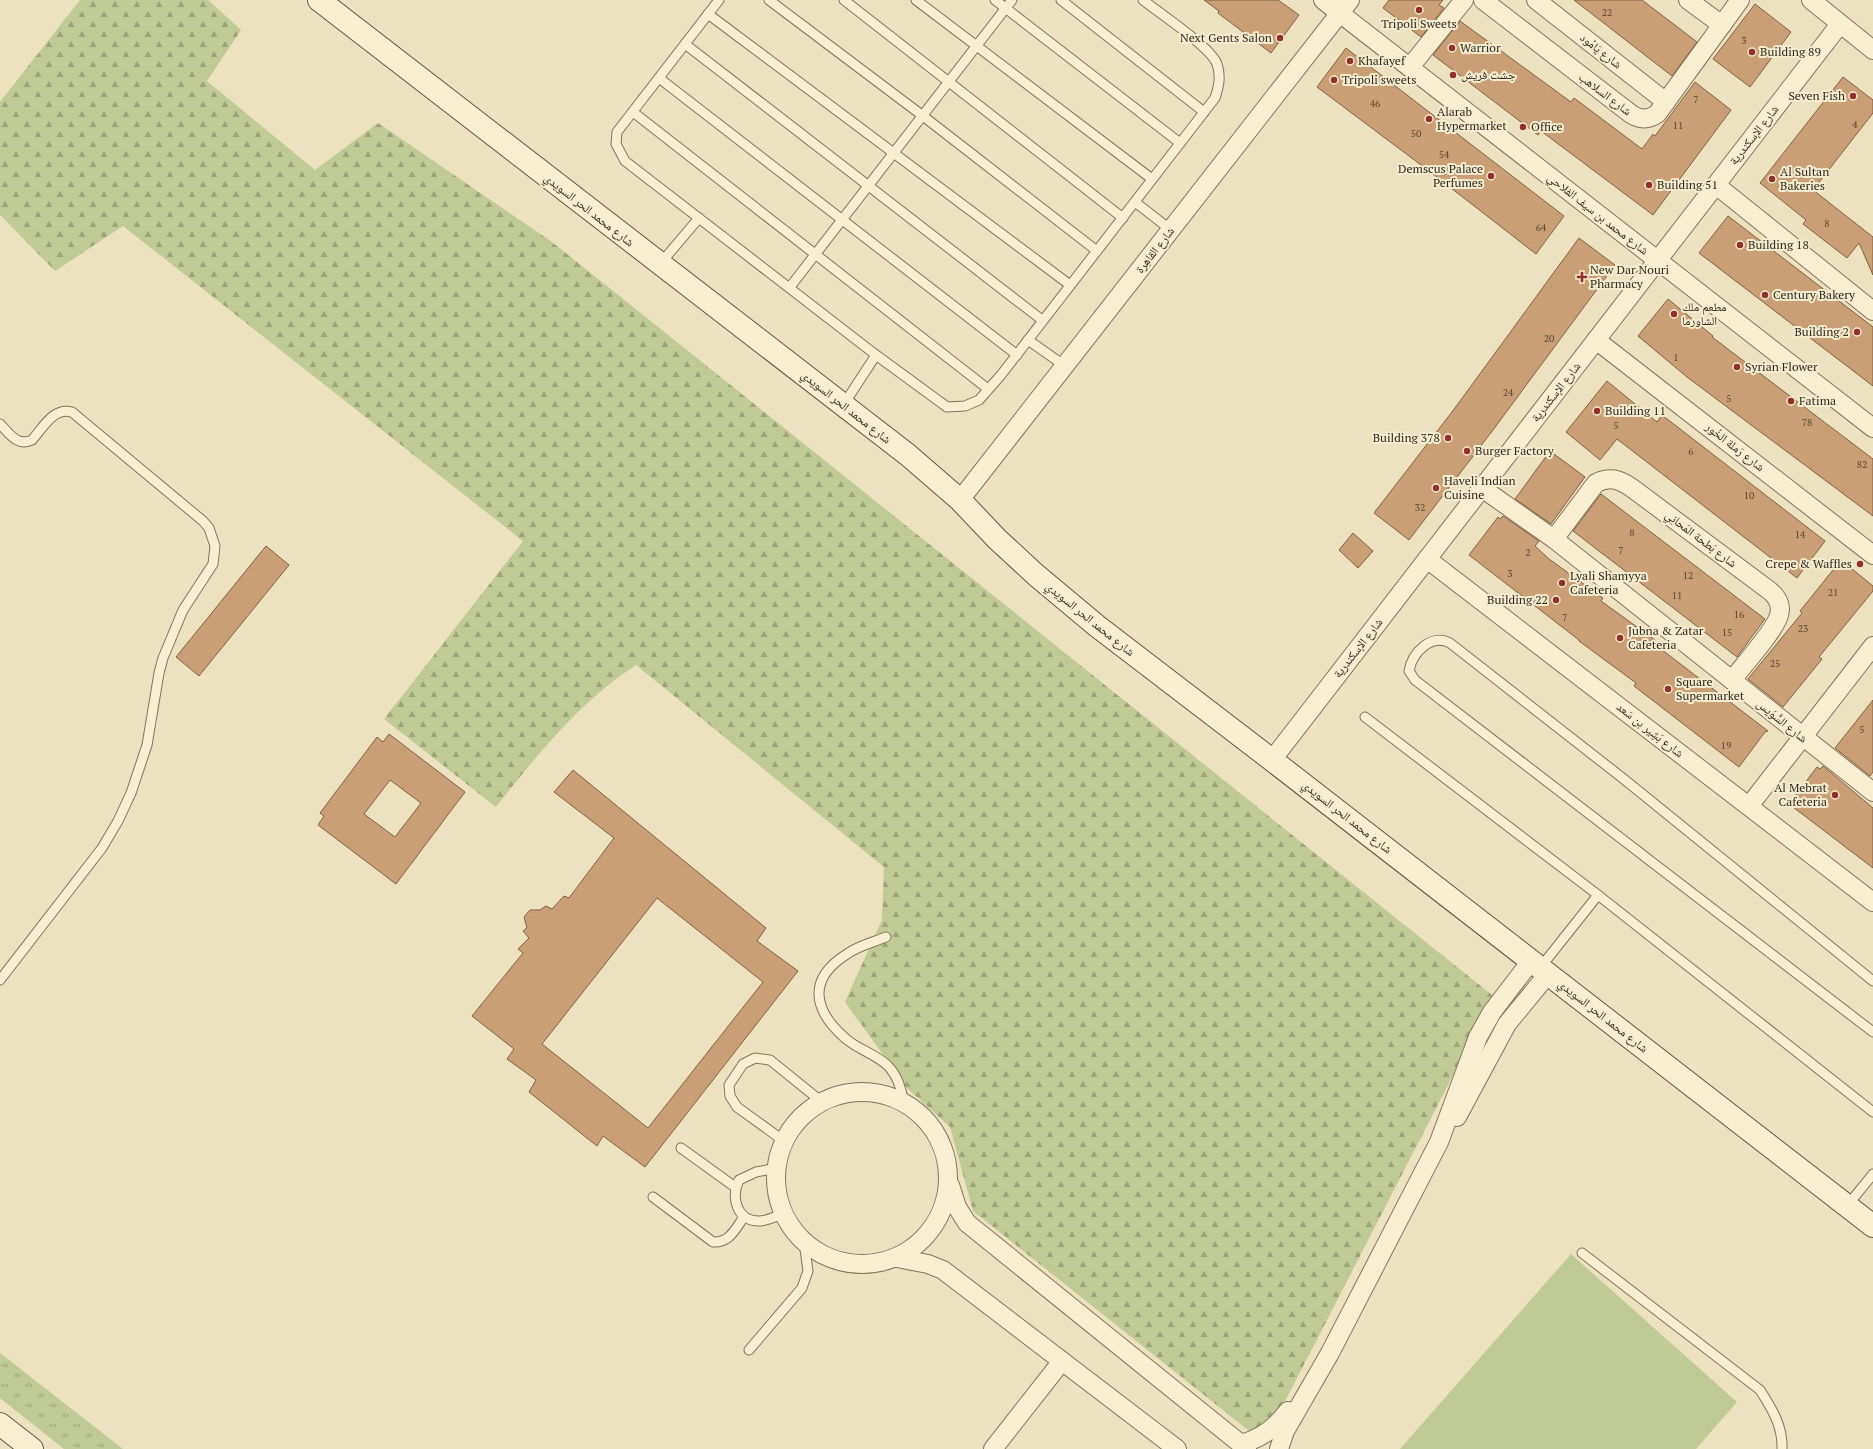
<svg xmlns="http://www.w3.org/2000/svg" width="1873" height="1449" viewBox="0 0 1873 1449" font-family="'PT Serif','Noto Naskh Arabic',serif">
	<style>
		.grass { fill: url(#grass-tufts) }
		.forest { fill: url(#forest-firs) }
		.pitch { fill: #bfca94 }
		.building { fill: #ca9f76; stroke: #835f3e; fill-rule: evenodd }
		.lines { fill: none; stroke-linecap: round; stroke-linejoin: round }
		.lane-casing { stroke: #847358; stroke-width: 11 }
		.street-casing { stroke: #847358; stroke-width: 20 }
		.secondary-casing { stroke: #66543b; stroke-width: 24 }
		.lane { stroke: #f8efd2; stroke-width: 9 }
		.street { stroke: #f8efd2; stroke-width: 18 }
		.secondary { stroke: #f8efd2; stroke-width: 22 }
		.poi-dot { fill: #91312a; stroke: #f4ecce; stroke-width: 1.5 }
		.labels { text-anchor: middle; stroke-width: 4; stroke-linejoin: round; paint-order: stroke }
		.number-label { font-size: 10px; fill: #5a4732 }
		.poi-label { font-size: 12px; fill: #342a1c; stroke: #f4ecce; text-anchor: start }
		.street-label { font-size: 12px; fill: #342a1c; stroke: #f4ecce }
	</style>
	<defs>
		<pattern id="grass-tufts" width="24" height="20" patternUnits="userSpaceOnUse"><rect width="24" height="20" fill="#bfca94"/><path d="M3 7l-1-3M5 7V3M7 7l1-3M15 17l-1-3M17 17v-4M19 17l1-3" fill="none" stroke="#9ca478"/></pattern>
		<pattern id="forest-firs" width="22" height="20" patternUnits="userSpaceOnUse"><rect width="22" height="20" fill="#bfca94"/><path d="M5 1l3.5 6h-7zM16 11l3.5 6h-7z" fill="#9ca478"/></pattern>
	</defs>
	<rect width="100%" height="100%" fill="#ece2bf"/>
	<path class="grass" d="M 0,1353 L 123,1449 L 64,1449 L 0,1398 Z"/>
	<path class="forest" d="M 80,0 L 208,0 L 241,30 L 207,81 L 315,170 L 378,123 L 552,242 L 1492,995 L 1446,1089 L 1279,1413 L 1253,1434 L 973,1211 L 950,1127 L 907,1088 L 845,1002 L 882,920 L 884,867 L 636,665 C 580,701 537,755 496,807 L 384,719 L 523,541 L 123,226 L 55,271 L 0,215 L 0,102 Z"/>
	<path class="pitch" d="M 1571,1254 L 1737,1402 L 1696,1449 L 1400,1449 Z"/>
	<g class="building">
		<path d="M 1204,0 L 1278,0 L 1299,15 L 1271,53 L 1218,13 L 1219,11 Z"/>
		<path d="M 1389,0 L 1443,0 L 1439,5 L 1444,8 L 1421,37 L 1383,8 Z"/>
		<path d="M 1574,0 L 1642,0 L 1697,42 L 1672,76 Z"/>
		<path d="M 1755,4 L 1791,32 L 1750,87 L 1713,59 Z"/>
		<path d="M 1460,21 L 1571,102 L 1574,98 L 1642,149 L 1653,134 L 1655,136 L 1695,82 L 1731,110 L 1653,215 L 1541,131 L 1538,135 L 1433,55 Z"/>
		<path d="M 1346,48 L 1564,216 L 1536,254 L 1433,174 L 1317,87 Z"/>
		<path d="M 1843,77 L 1873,100 L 1873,113 L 1813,190 L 1873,237 L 1873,275 L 1859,243 L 1847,258 L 1803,224 L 1806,220 L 1760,183 Z"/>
		<path d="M 1728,216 L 1873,327 L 1873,386 L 1699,253 Z"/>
		<path d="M 1579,238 L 1615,265 L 1493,430 L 1409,540 L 1374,513 L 1455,408 Z"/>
		<path d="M 1668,299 L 1713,336 L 1712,337 L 1873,459 L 1873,516 L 1687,377 L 1638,336 Z"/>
		<path d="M 1607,381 L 1657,422 L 1662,415 L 1825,541 L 1797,578 L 1617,439 L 1600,460 L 1566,432 Z"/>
		<path d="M 1550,451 L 1585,477 L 1551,524 L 1515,499 Z"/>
		<path d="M 1601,494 L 1765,619 L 1737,657 L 1573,531 Z"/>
		<path d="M 1503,516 L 1539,541 L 1535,546 L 1549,559 L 1603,598 L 1601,601 L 1655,640 L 1653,643 L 1768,731 L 1765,732 L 1739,767 L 1634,686 L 1636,683 L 1579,641 L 1579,640 L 1469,555 L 1498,517 L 1500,519 Z"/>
		<path d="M 1353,533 L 1373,551 L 1358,568 L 1339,550 Z"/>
		<path d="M 266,546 L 289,565 L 199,676 L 176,657 Z"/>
		<path d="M 1841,560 L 1873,586 L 1873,591 L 1819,657 L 1822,659 L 1783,707 L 1748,679 L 1802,613 L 1800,611 Z"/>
		<path d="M 1873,700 L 1873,772 L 1870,776 L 1835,748 Z"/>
		<path d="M 389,734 L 465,792 L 396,884 L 318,825 L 324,816 L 320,813 L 377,737 L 383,742 ZM 390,780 L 421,803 L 395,837 L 364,814 Z"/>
		<path d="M 1823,766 L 1873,808 L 1873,868 L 1789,804 L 1817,767 L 1820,769 Z"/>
		<path d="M 573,770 L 766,928 L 757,941 L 798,971 L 645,1167 L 603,1136 L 597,1146 L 529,1092 L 536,1080 L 507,1059 L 514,1049 L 472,1016 L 523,953 L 518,949 L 529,938 L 523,931 L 527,928 L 524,917 L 530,910 L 540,910 L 546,906 L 552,909 L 564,896 L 569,898 L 614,838 L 554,792 ZM 657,898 L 763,982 L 648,1128 L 542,1044 Z"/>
	</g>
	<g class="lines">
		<g class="lane-casing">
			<g id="lane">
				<path d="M 719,0 L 617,132 L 616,144 L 625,161 L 876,355 L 947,407 L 965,406 L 979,400 L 1001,375 L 1215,98 C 1219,86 1221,76 1217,64 C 1211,47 1159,13 1143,0"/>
				<path d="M 769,0 L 923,116 L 1097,251"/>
				<path d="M 844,0 L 1123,218"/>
				<path d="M 916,0 L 1152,179"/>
				<path d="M 995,0 L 1180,143"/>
				<path d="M 1061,0 L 1204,112"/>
				<path d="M 708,14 L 1070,285"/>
				<path d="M 685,44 L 1042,320"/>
				<path d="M 659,78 L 1017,355"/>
				<path d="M 633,112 L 988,389"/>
				<path d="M 1135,202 L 1171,230"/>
				<path d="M 660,264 L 699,218"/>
				<path d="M 790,287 L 1012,0"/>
				<path d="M 1028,340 L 1065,366"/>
				<path d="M 844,404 L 876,355"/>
				<path d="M 0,424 C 9,433 17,447 32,440 C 43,428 53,407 72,412 L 203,521 L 209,528 L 215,546 L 213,564 L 183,610 L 163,658 L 159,673 L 147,745 L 131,793 L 118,821 L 102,848 L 0,980"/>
				<path d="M 1365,717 L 1598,895 L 1873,1112"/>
				<path d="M 886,937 C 874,942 858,946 847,954 C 807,979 813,1010 845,1038 C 858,1050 877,1054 889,1067 C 898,1077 901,1089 904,1103"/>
				<path d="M 1540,968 L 1598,895"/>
				<path d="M 1873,981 L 1625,780 L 1450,643 C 1431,633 1412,653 1409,671 L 1415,680 L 1873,1032"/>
				<path d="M 784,1141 L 737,1107 L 730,1096 L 729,1085 L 743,1064 L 755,1058 L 770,1060 L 822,1102"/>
				<path d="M 681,1148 L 735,1187"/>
				<path d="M 777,1168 L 756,1172 L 739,1180 C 731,1197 736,1221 759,1221 C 767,1221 776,1216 783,1214"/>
				<path d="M 653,1197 L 713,1242 C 730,1243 735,1229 744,1217"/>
				<path d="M 1847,1206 L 1873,1174"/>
				<path d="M 1582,1253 L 1760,1390 C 1772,1409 1783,1426 1782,1449"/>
				<path d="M 749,1350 L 802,1288 L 808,1271 L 804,1242"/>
			</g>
		</g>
		<g class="street-casing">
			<g id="street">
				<path d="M 1323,0 L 1873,428"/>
				<path d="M 1483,0 L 1631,114 C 1640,120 1648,120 1657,114 L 1740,0"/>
				<path d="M 1536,0 L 1666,102"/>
				<path d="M 1688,0 L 1722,25"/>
				<path d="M 1811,0 L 1873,50"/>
				<path d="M 1410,67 L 1464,0"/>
				<path d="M 1716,185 L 1873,311"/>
				<path d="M 1596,340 L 1873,555"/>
				<path d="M 1482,488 L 1554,539 L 1873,792"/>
				<path d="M 960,500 L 1350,0"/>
				<path d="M 1554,539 L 1596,483 C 1612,475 1623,481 1636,491 L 1770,591 C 1777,597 1782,605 1779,615 C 1776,629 1742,667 1732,680"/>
				<path d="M 1427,559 L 1873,902"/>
				<path d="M 1272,760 L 1840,24"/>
				<path d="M 1749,806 L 1873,646"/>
				<circle cx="862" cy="1178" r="86"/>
				<path d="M 1457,1117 L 1507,1024 L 1548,974"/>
				<path d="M 950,1185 L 957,1207 L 967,1223 L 1247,1449"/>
				<path d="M 897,1258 L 928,1264 L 943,1270 L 1177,1449"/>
				<path d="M 1241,1444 C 1262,1438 1275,1428 1288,1411"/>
				<path d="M 993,1449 L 1062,1361"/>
				<path d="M 1279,1449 L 1285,1431 L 1330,1353 L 1439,1142 L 1478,1037 L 1492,1012 L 1531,961"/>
			</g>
		</g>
		<g class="secondary-casing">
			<g id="secondary">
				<path d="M 319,0 L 908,455 L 960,500 L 997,539 L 1036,575 L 1097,626 L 1272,760 L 1873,1226"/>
				<path d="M 0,1424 L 32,1449"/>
			</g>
		</g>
		<use href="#lane" class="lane"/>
		<use href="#street" class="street"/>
		<use href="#secondary" class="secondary"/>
	</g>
	<g class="poi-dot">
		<circle cx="1419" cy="10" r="4"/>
		<circle cx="1280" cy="38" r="4"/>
		<circle cx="1452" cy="48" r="4"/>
		<circle cx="1752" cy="52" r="4"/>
		<circle cx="1350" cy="61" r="4"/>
		<circle cx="1453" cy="75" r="4"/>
		<circle cx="1334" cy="80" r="4"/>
		<circle cx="1853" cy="96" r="4"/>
		<circle cx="1429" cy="119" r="4"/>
		<circle cx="1523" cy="127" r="4"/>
		<circle cx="1491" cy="176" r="4"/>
		<circle cx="1772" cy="179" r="4"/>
		<circle cx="1649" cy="185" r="4"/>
		<circle cx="1740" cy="245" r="4"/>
		<path d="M1580 271h4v4h4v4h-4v4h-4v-4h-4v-4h4z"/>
		<circle cx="1765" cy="295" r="4"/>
		<circle cx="1674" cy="314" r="4"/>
		<circle cx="1857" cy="332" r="4"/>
		<circle cx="1737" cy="367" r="4"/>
		<circle cx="1791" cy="401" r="4"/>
		<circle cx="1597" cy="411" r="4"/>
		<circle cx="1448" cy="438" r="4"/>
		<circle cx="1467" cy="451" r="4"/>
		<circle cx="1436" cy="488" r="4"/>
		<circle cx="1860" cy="564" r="4"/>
		<circle cx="1562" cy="583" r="4"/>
		<circle cx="1556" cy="600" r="4"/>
		<circle cx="1620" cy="638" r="4"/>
		<circle cx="1668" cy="689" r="4"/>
		<circle cx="1835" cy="795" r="4"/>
	</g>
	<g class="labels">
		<g class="number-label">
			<text x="1607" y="16">22</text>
			<text x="1744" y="44">3</text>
			<text x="1696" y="103">7</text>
			<text x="1375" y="107">46</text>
			<text x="1855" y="128">4</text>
			<text x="1678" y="129">11</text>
			<text x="1416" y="137">50</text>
			<text x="1444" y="158">54</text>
			<text x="1827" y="227">8</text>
			<text x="1541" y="231">64</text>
			<text x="1549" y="342">20</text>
			<text x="1676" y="361">1</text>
			<text x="1508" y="396">24</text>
			<text x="1729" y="402">5</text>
			<text x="1807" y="426">78</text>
			<text x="1616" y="429">5</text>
			<text x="1691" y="455">6</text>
			<text x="1862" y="468">82</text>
			<text x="1749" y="499">10</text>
			<text x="1420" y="511">32</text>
			<text x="1632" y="536">8</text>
			<text x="1800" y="538">14</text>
			<text x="1621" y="554">7</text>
			<text x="1528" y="556">2</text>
			<text x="1510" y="577">3</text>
			<text x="1688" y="579">12</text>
			<text x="1833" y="596">21</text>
			<text x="1677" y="599">11</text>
			<text x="1739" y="618">16</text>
			<text x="1565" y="621">7</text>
			<text x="1803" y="632">23</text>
			<text x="1727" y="636">15</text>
			<text x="1775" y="667">25</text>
			<text x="1862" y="733">5</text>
			<text x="1726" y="749">19</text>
		</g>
		<g class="poi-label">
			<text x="1419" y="28" text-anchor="middle">Tripoli Sweets</text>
			<text x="1272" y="42" text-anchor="end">Next Gents Salon</text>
			<text x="1460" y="52">Warrior</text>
			<text x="1760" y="56">Building 89</text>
			<text x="1358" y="65">Khafayef</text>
			<text x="1461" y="79">جشت فريش</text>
			<text x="1342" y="84">Tripoli sweets</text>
			<text x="1845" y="100" text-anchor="end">Seven Fish</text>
			<text x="1437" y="116">Alarab<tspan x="1437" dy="14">Hypermarket</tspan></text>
			<text x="1531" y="131">Office</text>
			<text x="1483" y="173" text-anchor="end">Demscus Palace<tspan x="1483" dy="14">Perfumes</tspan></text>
			<text x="1780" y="176">Al Sultan<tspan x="1780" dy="14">Bakeries</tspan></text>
			<text x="1657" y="189">Building 51</text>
			<text x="1748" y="249">Building 18</text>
			<text x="1590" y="274">New Dar Nouri<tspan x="1590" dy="14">Pharmacy</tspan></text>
			<text x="1773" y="299">Century Bakery</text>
			<text x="1682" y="311">مطعم ملك<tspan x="1682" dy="14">الشاورما</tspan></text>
			<text x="1849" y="336" text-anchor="end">Building 2</text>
			<text x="1745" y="371">Syrian Flower</text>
			<text x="1799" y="405">Fatima</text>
			<text x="1605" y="415">Building 11</text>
			<text x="1440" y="442" text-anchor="end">Building 378</text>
			<text x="1475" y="455">Burger Factory</text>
			<text x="1444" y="485">Haveli Indian<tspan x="1444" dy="14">Cuisine</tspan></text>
			<text x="1852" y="568" text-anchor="end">Crepe &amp; Waffles</text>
			<text x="1570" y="580">Lyali Shamyya<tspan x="1570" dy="14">Cafeteria</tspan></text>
			<text x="1548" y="604" text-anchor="end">Building 22</text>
			<text x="1628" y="635">Jubna &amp; Zatar<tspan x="1628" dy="14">Cafeteria</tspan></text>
			<text x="1676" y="686">Square<tspan x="1676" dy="14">Supermarket</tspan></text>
			<text x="1827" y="792" text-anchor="end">Al Mebrat<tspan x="1827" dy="14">Cafeteria</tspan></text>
		</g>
		<g class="street-label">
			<text transform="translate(1601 51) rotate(38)" y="4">شارع يَامُود</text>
			<text transform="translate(1605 94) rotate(37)" y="4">شارع السلاهب</text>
			<text transform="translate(1754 135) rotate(-52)" y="4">شارع الإسكندرية</text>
			<text transform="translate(589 210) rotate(38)" y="4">شارع محمد الحر السويدي</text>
			<text transform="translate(1598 214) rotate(38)" y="4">شارع محمد بن سيف الفلاحي</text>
			<text transform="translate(1155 250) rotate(-52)" y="4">شارع القاهِرة</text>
			<text transform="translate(1556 392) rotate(-52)" y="4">شارع الإسكندرية</text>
			<text transform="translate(846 407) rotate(38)" y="4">شارع محمد الحر السويدي</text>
			<text transform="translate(1735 447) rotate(38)" y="4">شارع رَملة الخُور</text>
			<text transform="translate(1701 539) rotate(37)" y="4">شارع بَطحة المَحانِي</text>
			<text transform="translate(1090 619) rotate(39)" y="4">شارع محمد الحر السويدي</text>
			<text transform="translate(1358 648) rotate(-52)" y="4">شارع الإسكندرية</text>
			<text transform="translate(1782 721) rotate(39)" y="4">شارع السُّوَيس</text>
			<text transform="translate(1650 730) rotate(38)" y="4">شارع بَشِير بن سَعد</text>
			<text transform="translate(1347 817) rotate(38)" y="4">شارع محمد الحر السويدي</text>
			<text transform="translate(1603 1016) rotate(38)" y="4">شارع محمد الحر السويدي</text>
		</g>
	</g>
</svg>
